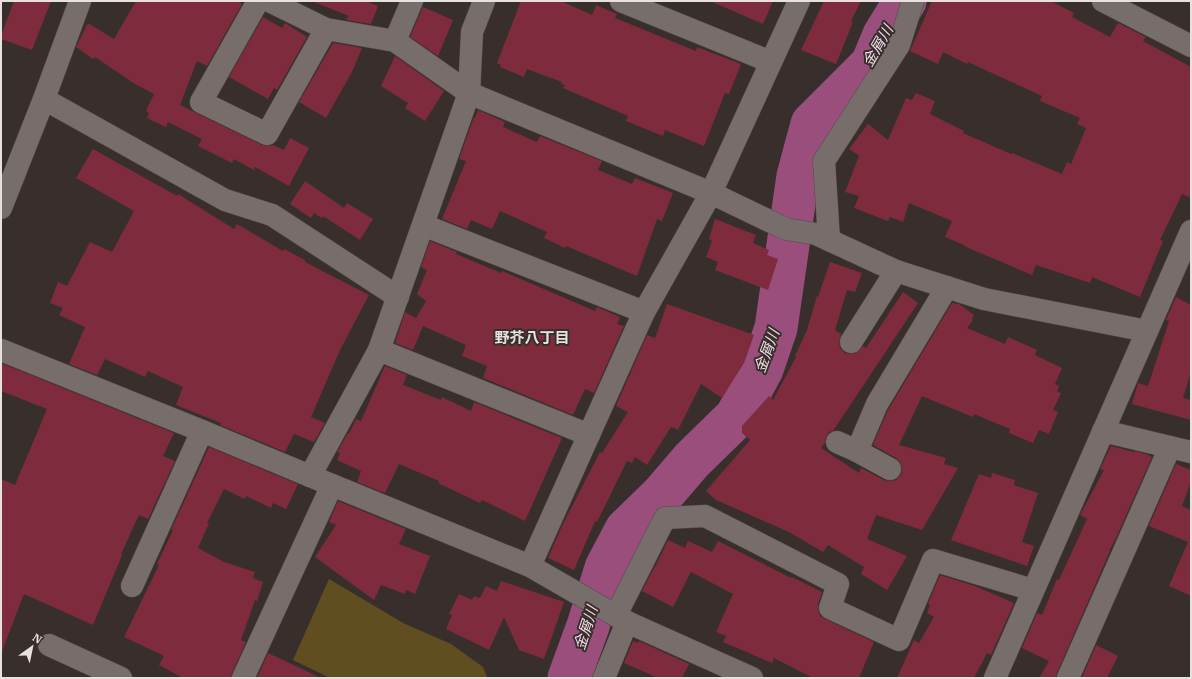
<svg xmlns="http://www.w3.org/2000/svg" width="1192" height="679" viewBox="0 0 1192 679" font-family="'IBM Plex Serif','Noto Sans JP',serif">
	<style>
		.green { fill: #604e20 }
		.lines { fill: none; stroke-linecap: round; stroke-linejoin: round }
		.river { stroke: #9a4e7c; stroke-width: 43 }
		.building { fill: #7e2b3d }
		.minor-casing { stroke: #534c4a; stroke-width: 23 }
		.tertiary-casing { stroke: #534c4a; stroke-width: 23 }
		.minor { stroke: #776d6b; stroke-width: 22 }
		.tertiary { stroke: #776d6b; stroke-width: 22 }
		.labels { text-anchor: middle; stroke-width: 4; stroke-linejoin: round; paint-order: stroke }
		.water-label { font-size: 15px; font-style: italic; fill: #f1dbe7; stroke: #382f2d }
		.neighbourhood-label { font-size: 15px; font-weight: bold; fill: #e7e1e0; stroke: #382f2d }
	</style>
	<rect width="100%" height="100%" fill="#382f2d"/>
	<path class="green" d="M 329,579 L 403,623 L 451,644 L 483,667 L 487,677 L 330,678 L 293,660 Z"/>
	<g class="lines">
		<path class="river" d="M 569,678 L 588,626 L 606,568 L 626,530 L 662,495 L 692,460 L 736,417 L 762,369 L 776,328 L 798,176 L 812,124 L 872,64 L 884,35 L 905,1"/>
	</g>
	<g class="building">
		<path d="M 14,1 L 51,1 L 32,50 L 1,39 L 1,36 Z"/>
		<path d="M 136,1 L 237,1 L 242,4 L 207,66 L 197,61 L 180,105 L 262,145 L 268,146 L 273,145 L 284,150 L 290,138 L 309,148 L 289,186 L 255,167 L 254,170 L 234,159 L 232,163 L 198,146 L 202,139 L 168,122 L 166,127 L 147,118 L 149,113 L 146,111 L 154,94 L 135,84 L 95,57 L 93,59 L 76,47 L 88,23 L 114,39 Z"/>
		<path d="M 315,1 L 366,1 L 378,6 L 371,24 L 346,20 L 349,16 L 314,2 Z"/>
		<path d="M 521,1 L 561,1 L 592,15 L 596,5 L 617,14 L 615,18 L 696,51 L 697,47 L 741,64 L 729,94 L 725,93 L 704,146 L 665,130 L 663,136 L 626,121 L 628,116 L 563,88 L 565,85 L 561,84 L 562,82 L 527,69 L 524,77 L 500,67 L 501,65 L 497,63 Z"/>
		<path d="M 710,1 L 773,1 L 763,24 Z"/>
		<path d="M 824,1 L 861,1 L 851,21 L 853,22 L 836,64 L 801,50 Z"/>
		<path d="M 932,1 L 1051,1 L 1074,13 L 1072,17 L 1110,37 L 1118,23 L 1146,37 L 1143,41 L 1191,67 L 1191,198 L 1182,194 L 1160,240 L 1163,241 L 1140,297 L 1092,277 L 1090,283 L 1036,265 L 1032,275 L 964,246 L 964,245 L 945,237 L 952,221 L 909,203 L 903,222 L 890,217 L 888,221 L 854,208 L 859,196 L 845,192 L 859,156 L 849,149 L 868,124 L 888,140 L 906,98 L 912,100 L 916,93 L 935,101 L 930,114 L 964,131 L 963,133 L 1011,154 L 1012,153 L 1062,174 L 1067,162 L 1071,164 L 1086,128 L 1077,124 L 1080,118 L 1040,101 L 1042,96 L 968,62 L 967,64 L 943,52 L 938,64 L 910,51 Z"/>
		<path d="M 423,7 L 453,20 L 438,56 L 410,37 Z"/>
		<path d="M 263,17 L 282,28 L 285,23 L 307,37 L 277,90 L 274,88 L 268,99 L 229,77 Z"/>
		<path d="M 333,43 L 362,48 L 353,70 L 326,118 L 299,102 Z"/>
		<path d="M 395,56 L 444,91 L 425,121 L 405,108 L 408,103 L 381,86 Z"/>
		<path d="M 478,110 L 505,122 L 503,127 L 537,142 L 540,136 L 602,161 L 598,170 L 632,184 L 635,178 L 673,193 L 662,221 L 657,219 L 637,276 L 566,246 L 565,248 L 544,238 L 547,232 L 500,211 L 492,229 L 471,220 L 467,229 L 442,219 L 466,161 L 459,159 L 474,117 L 475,118 Z"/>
		<path d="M 93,149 L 177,196 L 178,194 L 234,229 L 237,224 L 283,251 L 284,249 L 305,260 L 305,262 L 369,295 L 340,350 L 311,417 L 325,423 L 314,442 L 294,434 L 285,452 L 220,425 L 221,423 L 176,405 L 183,387 L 148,371 L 145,377 L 105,359 L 97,375 L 69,364 L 85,327 L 59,315 L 63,308 L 50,303 L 58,282 L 67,286 L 90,242 L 112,252 L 134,211 L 76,178 Z"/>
		<path d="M 305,181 L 344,208 L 347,203 L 373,219 L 360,240 L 323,216 L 322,218 L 314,213 L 311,218 L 290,204 Z"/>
		<path d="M 715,219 L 756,235 L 753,243 L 769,250 L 767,255 L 778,259 L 768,290 L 715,270 L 718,262 L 706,257 L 712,241 L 709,239 Z"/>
		<path d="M 430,241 L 457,252 L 456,254 L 501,273 L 502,271 L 595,311 L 597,307 L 620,317 L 617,324 L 624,326 L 594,393 L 585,389 L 573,415 L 483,378 L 487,366 L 462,356 L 466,345 L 423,326 L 413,350 L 395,343 L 405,312 L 416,318 L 426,301 L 417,294 L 427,270 L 421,267 Z"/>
		<path d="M 830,262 L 862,273 L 855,292 L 847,290 L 835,330 L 841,334 L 839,342 L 840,348 L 845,353 L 850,354 L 856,353 L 863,346 L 866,348 L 903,292 L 918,303 L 833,431 L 829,432 L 826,437 L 825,443 L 821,448 L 859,473 L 861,468 L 884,480 L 890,481 L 896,480 L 901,475 L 902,468 L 900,462 L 896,458 L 873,445 L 888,410 L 952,303 L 959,304 L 974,315 L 972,319 L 973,320 L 967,328 L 1005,344 L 1008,337 L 1037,350 L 1035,355 L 1062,368 L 1055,384 L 1059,386 L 1057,392 L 1061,393 L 1053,410 L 1058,412 L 1049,434 L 1039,430 L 1033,443 L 1009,433 L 1010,429 L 974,414 L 973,417 L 922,396 L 899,445 L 946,458 L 944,464 L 958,468 L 922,530 L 876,515 L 867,539 L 907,556 L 887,590 L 861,574 L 864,567 L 828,545 L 823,552 L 789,532 L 716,500 L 706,491 L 750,440 L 742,433 L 742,426 L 769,396 L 773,400 L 796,357 L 795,356 L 807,330 L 817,296 L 818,297 Z"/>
		<path d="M 1176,297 L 1191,305 L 1191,372 L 1183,398 L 1191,400 L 1191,420 L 1132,404 L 1138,383 L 1148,386 L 1169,321 L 1166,320 Z"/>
		<path d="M 667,304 L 754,335 L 744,363 L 722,398 L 701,384 L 678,430 L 671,427 L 647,465 L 635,457 L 632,463 L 627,461 L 597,522 L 595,521 L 574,570 L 548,558 L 562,526 L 600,452 L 602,453 L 628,412 L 616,406 L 647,335 L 655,338 Z"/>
		<path d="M 1,363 L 174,433 L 163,456 L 175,461 L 148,519 L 139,515 L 121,554 L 122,555 L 93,625 L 24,594 L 2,651 L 1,651 L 1,479 L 15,485 L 47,409 L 1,391 Z"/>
		<path d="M 385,366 L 407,375 L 403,385 L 441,400 L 442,397 L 471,411 L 474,402 L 562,438 L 525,521 L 482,500 L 480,503 L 438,483 L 439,481 L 399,464 L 385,493 L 357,482 L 361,471 L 337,460 L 340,453 L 337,452 L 348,433 L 349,434 L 356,419 L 361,421 Z"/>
		<path d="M 1111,446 L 1134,452 L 1135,451 L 1146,454 L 1152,457 L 1116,538 L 1109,551 L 1110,551 L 1057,673 L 1056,678 L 1039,678 L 1049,661 L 1022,648 L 1037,613 L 1042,615 L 1057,579 L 1059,580 L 1087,519 L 1080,515 L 1104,470 L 1100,469 Z"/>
		<path d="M 209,447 L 298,484 L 286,509 L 273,503 L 271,508 L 246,496 L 245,499 L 224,489 L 207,523 L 209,523 L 198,548 L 224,562 L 255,572 L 253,578 L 263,582 L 257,601 L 255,600 L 241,640 L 246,642 L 232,673 L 231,678 L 183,678 L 159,665 L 164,656 L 124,637 L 159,565 L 157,564 L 173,530 L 171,530 Z"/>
		<path d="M 1176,464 L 1191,470 L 1191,481 L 1182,506 L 1191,510 L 1191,596 L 1169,586 L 1188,542 L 1149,526 Z"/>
		<path d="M 992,473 L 1015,480 L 1014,485 L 1038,493 L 1022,542 L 1034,546 L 1027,566 L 951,540 L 979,474 L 991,478 Z"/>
		<path d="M 338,501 L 406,529 L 399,544 L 430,556 L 415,594 L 406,590 L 405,594 L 381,585 L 374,600 L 315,557 L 336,525 L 329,522 Z"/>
		<path d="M 668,540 L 685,548 L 688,541 L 712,552 L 718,541 L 791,578 L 792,577 L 822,592 L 818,604 L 818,610 L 820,616 L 825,619 L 874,642 L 859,678 L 813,678 L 774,658 L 772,663 L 723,642 L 726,636 L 716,632 L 733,594 L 691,572 L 673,607 L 642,591 L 655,566 L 655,567 Z"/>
		<path d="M 940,575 L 975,586 L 1014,603 L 991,655 L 987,653 L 974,678 L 897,678 L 914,640 L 919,643 L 934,617 L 927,613 L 930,605 L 928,604 Z"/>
		<path d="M 501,581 L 564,602 L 544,659 L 519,650 L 504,617 L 489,650 L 446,629 L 452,615 L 449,614 L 459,594 L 472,600 L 474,596 L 480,598 L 486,586 L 497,591 Z"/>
		<path d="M 633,641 L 638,643 L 639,641 L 689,664 L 682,678 L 658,678 L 624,663 Z"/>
		<path d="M 1096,645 L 1118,656 L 1107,678 L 1082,678 Z"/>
		<path d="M 268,653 L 321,678 L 257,678 Z"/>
	</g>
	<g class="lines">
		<g class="minor-casing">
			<g id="minor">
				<path d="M 258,1 L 201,102 L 267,134 L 326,29"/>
				<path d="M 269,1 L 326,29 L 395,41 L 469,93 L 711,193 L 786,229 L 816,234 L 896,271 L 984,299 L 1147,331"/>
				<path d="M 621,1 L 771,62"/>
				<path d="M 1103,1 L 1191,46"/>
				<path d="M 395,41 L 412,1"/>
				<path d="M 44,99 L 225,200 L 272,215 L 398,297"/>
				<path d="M 423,225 L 644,312"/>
				<path d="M 829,240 L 824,161 L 899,45 L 913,1"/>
				<path d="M 851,342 L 896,271"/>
				<path d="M 1,350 L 202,431 L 310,476 L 530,566 L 627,622 L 752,678"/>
				<path d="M 379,350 L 589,435"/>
				<path d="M 1103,431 L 1191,452"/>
				<path d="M 837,442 L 857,451 L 890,469"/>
				<path d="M 857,451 L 877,404 L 947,287"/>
				<path d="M 310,476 L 379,350 L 469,93 L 472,32 L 484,1"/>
				<path d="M 530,566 L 644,312 L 711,193 L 799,1"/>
				<path d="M 132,586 L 202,431"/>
				<path d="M 616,615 L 665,518 L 705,516 L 838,584 L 830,608 L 899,640 L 933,560 L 1033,590"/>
				<path d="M 49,645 L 121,678"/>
				<path d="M 243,678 L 332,485"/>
				<path d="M 604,678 L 627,622"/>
				<path d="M 995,678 L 1191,231"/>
				<path d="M 1068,678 L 1170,447"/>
			</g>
		</g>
		<g class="tertiary-casing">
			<path id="tertiary" d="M 1,208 L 44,99 L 80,1"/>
		</g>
		<use href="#minor" class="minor"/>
		<use href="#tertiary" class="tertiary"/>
	</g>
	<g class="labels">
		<g class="water-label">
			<text transform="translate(878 46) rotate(-60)" y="5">金屑川</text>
			<text transform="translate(767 351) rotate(-70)" y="5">金屑川</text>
			<text transform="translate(586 628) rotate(-72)" y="5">金屑川</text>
		</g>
		<g class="neighbourhood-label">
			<text x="532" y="343">野芥八丁目</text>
		</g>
	</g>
	<rect width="1192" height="679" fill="none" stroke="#e7e1e0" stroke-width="4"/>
	<g transform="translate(32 647) rotate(33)" stroke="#382f2d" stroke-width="3" paint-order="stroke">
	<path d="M0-3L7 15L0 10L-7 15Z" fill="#e7e1e0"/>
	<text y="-6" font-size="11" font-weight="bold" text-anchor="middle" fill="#e7e1e0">N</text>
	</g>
</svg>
